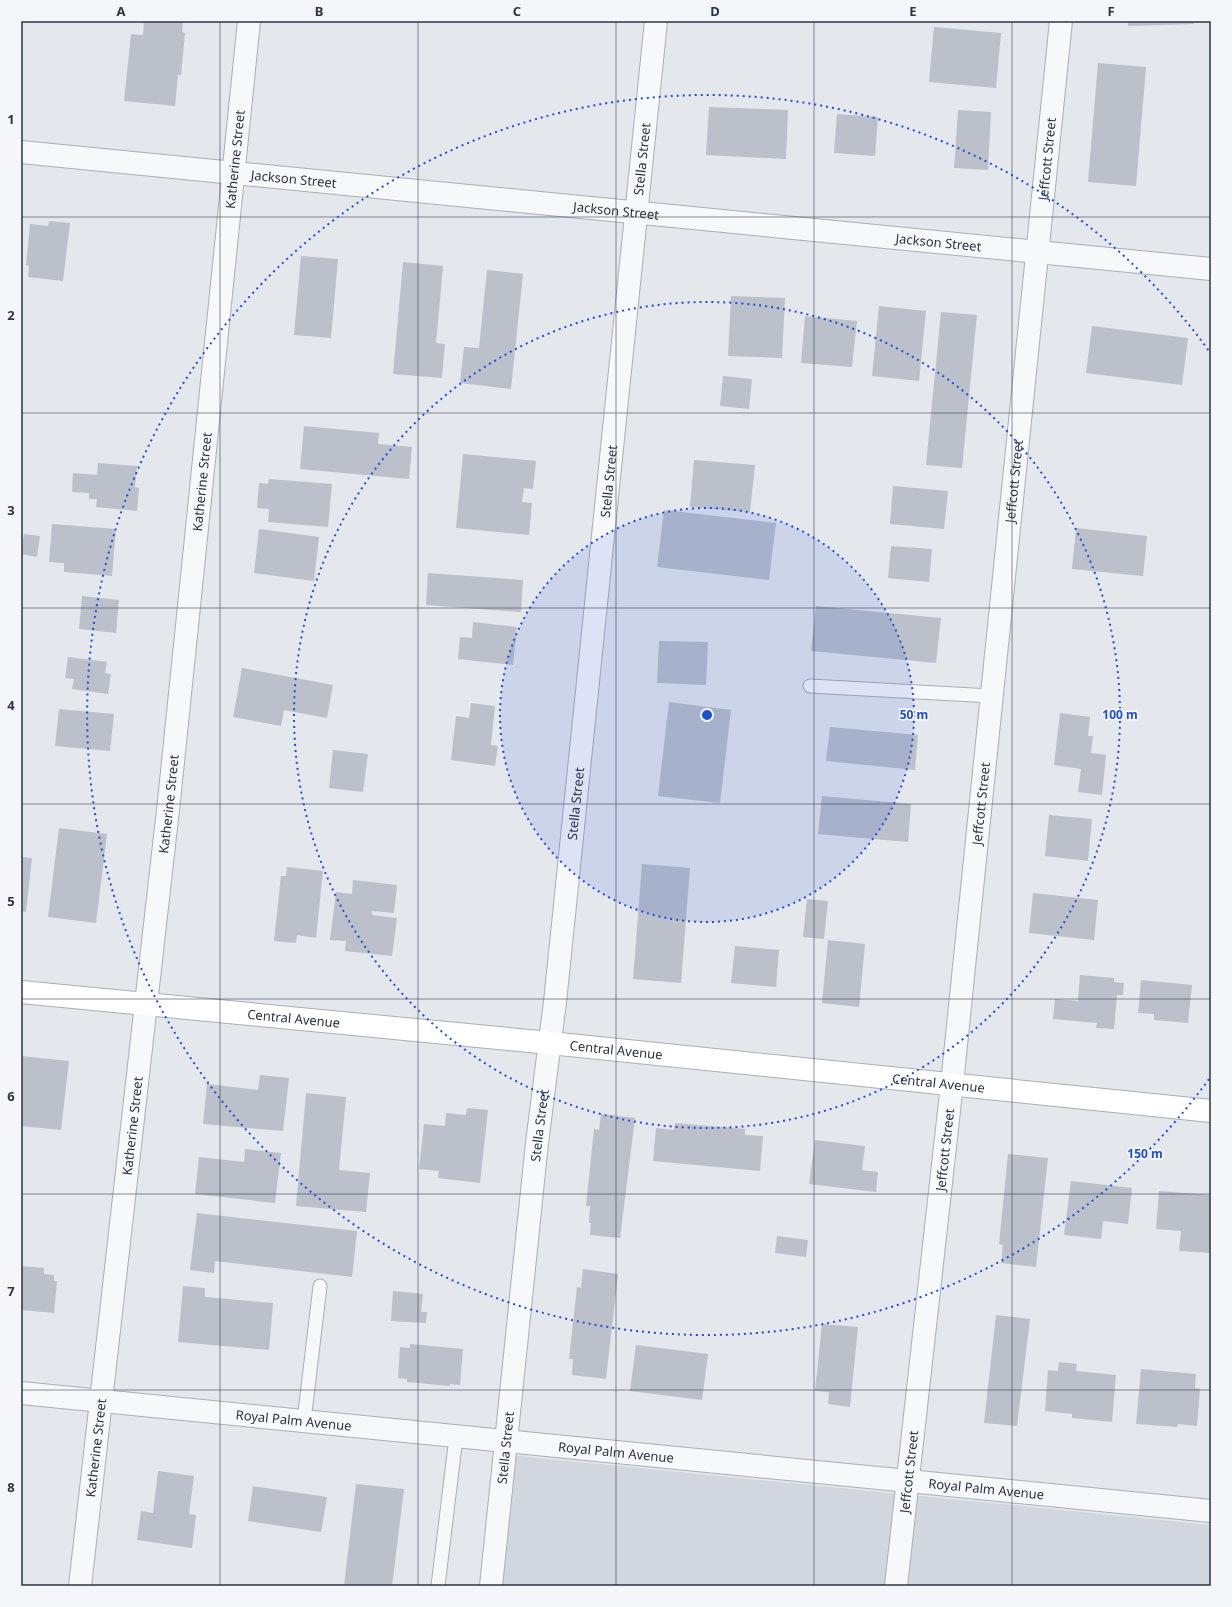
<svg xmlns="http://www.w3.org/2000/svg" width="1232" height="1607" viewBox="0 0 1232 1607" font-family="'Noto Sans',sans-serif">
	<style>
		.built { fill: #d2d6de }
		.building { fill: #bbc0ca }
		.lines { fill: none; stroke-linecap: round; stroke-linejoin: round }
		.lane-casing { stroke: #a9aeb7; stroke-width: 15 }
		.street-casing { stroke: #a9aeb7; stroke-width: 24 }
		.secondary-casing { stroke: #a9aeb7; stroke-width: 24 }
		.lane { stroke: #f7f8fa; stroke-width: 13 }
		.street { stroke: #f7f8fa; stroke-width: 22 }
		.secondary { stroke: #fff; stroke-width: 22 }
		.grid { fill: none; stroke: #2b3445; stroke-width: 1; stroke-opacity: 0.55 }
		.ring { fill: none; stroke: #1d4ed8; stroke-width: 2; stroke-dasharray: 2 4 }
		.labels { text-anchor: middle; stroke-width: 3.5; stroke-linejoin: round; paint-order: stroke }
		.street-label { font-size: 13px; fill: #2b3445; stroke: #f4f6f9 }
		.centre { fill: #1d4ed8; stroke: #f4f6f9; stroke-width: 2 }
		.ring-label { font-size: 12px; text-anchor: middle; font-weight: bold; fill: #1d4ed8; stroke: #f4f6f9; stroke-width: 3.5; stroke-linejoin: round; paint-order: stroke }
		.neatline { fill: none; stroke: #2b3445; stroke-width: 1.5 }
		.grid-label { font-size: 13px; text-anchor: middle; font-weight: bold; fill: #2b3445 }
	</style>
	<rect width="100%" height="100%" fill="#e4e7ec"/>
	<path class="built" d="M 499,1454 L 1211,1525 L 1211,1586 L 484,1586 Z"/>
	<g class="building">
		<path d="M 144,21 L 183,21 L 182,32 L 185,33 L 181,75 L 178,75 L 175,106 L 124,101 L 131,34 L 143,35 Z"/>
		<path d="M 1128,21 L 1194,21 L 1194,24 L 1128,26 Z"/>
		<path d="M 934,27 L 1001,33 L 996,88 L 929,82 Z"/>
		<path d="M 1098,63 L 1146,67 L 1136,186 L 1088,182 Z"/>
		<path d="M 709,107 L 788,110 L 786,159 L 706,155 Z"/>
		<path d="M 958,110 L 991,112 L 988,170 L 954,168 Z"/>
		<path d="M 837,114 L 878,117 L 875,156 L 834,153 Z"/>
		<path d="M 49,221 L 70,223 L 63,281 L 28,277 L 29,266 L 26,265 L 30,224 L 48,226 Z"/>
		<path d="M 301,256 L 338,259 L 331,338 L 294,335 Z"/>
		<path d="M 403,262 L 443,266 L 436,343 L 445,344 L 442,378 L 393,374 Z"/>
		<path d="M 487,270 L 523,274 L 511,389 L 460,383 L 464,347 L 479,348 Z"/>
		<path d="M 731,296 L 785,298 L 782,358 L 728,356 Z"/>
		<path d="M 879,306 L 926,311 L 919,381 L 872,376 Z"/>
		<path d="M 941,312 L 977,315 L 962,468 L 926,465 Z"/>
		<path d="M 805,316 L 857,321 L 852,367 L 801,363 Z"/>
		<path d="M 1092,326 L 1188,338 L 1182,385 L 1086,373 Z"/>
		<path d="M 723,376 L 752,379 L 749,409 L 720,406 Z"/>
		<path d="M 304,426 L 379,433 L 378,444 L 412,447 L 409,479 L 300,469 Z"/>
		<path d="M 463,454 L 536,461 L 533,489 L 524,488 L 522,502 L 532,503 L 529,535 L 456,528 Z"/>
		<path d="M 694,460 L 755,465 L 750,512 L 690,507 Z"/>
		<path d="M 98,463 L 137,466 L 135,487 L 139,488 L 137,511 L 96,507 L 97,499 L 89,499 L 89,493 L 72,492 L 73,473 L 97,475 Z"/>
		<path d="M 269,479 L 332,484 L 328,527 L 268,522 L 269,509 L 257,508 L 259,483 L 268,484 Z"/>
		<path d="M 893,486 L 948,491 L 944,529 L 890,524 Z"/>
		<path d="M 664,510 L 776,523 L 769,580 L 657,567 Z"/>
		<path d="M 52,524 L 116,529 L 112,576 L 64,572 L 64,563 L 49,562 Z"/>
		<path d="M 1076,528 L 1147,536 L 1143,576 L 1072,569 Z"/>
		<path d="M 259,529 L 319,537 L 314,581 L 254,573 Z"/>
		<path d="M 24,534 L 40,536 L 37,557 L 21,554 Z"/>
		<path d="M 891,546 L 932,549 L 929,582 L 888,578 Z"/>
		<path d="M 428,573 L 523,580 L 521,612 L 426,605 Z"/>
		<path d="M 82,596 L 119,600 L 116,633 L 79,629 Z"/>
		<path d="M 816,606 L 941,618 L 936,663 L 811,651 Z"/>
		<path d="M 473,622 L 517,627 L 513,665 L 458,659 L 460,637 L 472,638 Z"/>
		<path d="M 659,641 L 708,642 L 706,685 L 657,683 Z"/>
		<path d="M 68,657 L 107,662 L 105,673 L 111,674 L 108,694 L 72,689 L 74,679 L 65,678 Z"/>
		<path d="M 242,668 L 333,685 L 327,718 L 284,710 L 281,726 L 233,717 Z"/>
		<path d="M 669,702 L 731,710 L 720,803 L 658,796 Z"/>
		<path d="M 471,703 L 495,706 L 491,745 L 498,746 L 495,766 L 451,760 L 456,716 L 469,718 Z"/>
		<path d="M 59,709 L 114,714 L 110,751 L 55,746 Z"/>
		<path d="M 1060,713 L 1090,717 L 1088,736 L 1093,736 L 1091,753 L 1106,755 L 1102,795 L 1078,792 L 1081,769 L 1054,765 Z"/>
		<path d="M 830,727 L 918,735 L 915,770 L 826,761 Z"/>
		<path d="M 333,750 L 368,754 L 363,792 L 329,788 Z"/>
		<path d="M 822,796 L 911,804 L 908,842 L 818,834 Z"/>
		<path d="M 1049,815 L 1092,819 L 1088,861 L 1045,856 Z"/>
		<path d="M 59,828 L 107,834 L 96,923 L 48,917 Z"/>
		<path d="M 21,857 L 32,858 L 26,912 L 21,911 Z"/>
		<path d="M 642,864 L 690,868 L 681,983 L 633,979 Z"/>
		<path d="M 287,867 L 323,871 L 316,938 L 297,935 L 296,943 L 274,941 L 281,876 L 286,876 Z"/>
		<path d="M 353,880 L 397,885 L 394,913 L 372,911 L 372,915 L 397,918 L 392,956 L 345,951 L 346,941 L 330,940 L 336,892 L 352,894 Z"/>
		<path d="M 1033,893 L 1098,900 L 1094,940 L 1029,933 Z"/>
		<path d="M 807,899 L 828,901 L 824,939 L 803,937 Z"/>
		<path d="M 828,940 L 865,944 L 859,1007 L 822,1003 Z"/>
		<path d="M 735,946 L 779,950 L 776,987 L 731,983 Z"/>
		<path d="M 1080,975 L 1114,978 L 1114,982 L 1124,983 L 1123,995 L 1117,995 L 1114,1029 L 1096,1028 L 1097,1023 L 1053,1019 L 1055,999 L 1078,1001 Z"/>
		<path d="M 1141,980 L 1192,985 L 1188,1023 L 1154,1020 L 1154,1014 L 1138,1013 Z"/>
		<path d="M 21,1056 L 69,1061 L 61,1130 L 21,1126 Z"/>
		<path d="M 260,1075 L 289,1078 L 283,1131 L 203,1124 L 207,1084 L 258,1090 Z"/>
		<path d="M 306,1093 L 346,1097 L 339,1170 L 370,1173 L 366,1212 L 296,1206 Z"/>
		<path d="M 467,1108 L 488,1110 L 480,1183 L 438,1178 L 439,1171 L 419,1169 L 424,1124 L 445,1126 L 446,1113 L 466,1115 Z"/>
		<path d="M 601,1114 L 635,1118 L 620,1238 L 590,1235 L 591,1223 L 589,1223 L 590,1206 L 586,1206 L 594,1129 L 599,1130 Z"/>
		<path d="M 675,1123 L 745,1129 L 745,1135 L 763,1136 L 760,1171 L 653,1161 L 656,1128 L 674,1130 Z"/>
		<path d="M 815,1140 L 865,1146 L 862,1170 L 878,1172 L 876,1192 L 809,1184 Z"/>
		<path d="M 245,1149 L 281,1153 L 275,1203 L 195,1194 L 199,1157 L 244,1162 Z"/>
		<path d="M 1008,1154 L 1048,1158 L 1036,1267 L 1001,1263 L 1003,1245 L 999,1244 Z"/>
		<path d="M 1071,1181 L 1132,1188 L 1128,1224 L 1103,1221 L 1101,1239 L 1064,1235 Z"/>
		<path d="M 1159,1191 L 1211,1195 L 1211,1253 L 1179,1251 L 1181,1231 L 1156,1229 Z"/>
		<path d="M 197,1213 L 357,1231 L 352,1277 L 215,1261 L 214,1273 L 190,1270 Z"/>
		<path d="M 777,1236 L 808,1240 L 806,1257 L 775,1253 Z"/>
		<path d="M 21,1266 L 44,1268 L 44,1274 L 54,1275 L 54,1281 L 57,1281 L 54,1313 L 21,1310 Z"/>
		<path d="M 583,1269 L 618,1274 L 606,1379 L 572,1375 L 573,1359 L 569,1359 L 577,1287 L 581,1288 Z"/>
		<path d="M 183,1286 L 205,1288 L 205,1297 L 273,1303 L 269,1350 L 178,1342 Z"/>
		<path d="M 393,1291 L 423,1294 L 421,1312 L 427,1312 L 426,1323 L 391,1321 Z"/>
		<path d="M 996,1315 L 1030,1319 L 1017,1426 L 984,1423 Z"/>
		<path d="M 822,1324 L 858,1327 L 850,1407 L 828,1404 L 829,1392 L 815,1391 Z"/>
		<path d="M 410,1344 L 463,1349 L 460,1385 L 450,1384 L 450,1386 L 407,1382 L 407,1379 L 398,1378 L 400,1347 L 410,1348 Z"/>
		<path d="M 636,1345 L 708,1354 L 702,1400 L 630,1391 Z"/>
		<path d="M 1059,1362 L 1077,1364 L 1076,1371 L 1116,1375 L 1112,1422 L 1072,1418 L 1072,1414 L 1045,1411 L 1048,1370 L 1058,1371 Z"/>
		<path d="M 1141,1369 L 1196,1374 L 1195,1388 L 1200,1389 L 1197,1426 L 1178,1424 L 1177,1427 L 1136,1424 Z"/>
		<path d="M 158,1471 L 194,1476 L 189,1514 L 196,1515 L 192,1548 L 137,1540 L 141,1511 L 153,1513 Z"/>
		<path d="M 356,1484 L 404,1489 L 392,1586 L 344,1586 Z"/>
		<path d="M 253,1486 L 327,1497 L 321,1532 L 248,1521 Z"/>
	</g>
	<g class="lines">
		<g class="lane-casing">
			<g id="lane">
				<path d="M 810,686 L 991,696"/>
				<path d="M 304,1421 L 320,1286"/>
				<path d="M 438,1586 L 456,1437"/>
			</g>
		</g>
		<g class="street-casing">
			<g id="street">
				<path id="s1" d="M 21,152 L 1211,269"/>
				<path id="s2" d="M 21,1393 L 1211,1511"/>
				<path id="s3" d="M 80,1586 L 169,801 L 249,21"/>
				<path id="s4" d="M 491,1586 L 537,1143 L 555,1002 L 656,21"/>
				<path id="s5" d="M 896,1586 L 952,1084 L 1061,21"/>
			</g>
		</g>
		<g class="secondary-casing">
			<g id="secondary">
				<path id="s6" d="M 21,992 L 550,1043 L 1211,1111"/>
			</g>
		</g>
		<use href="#lane" class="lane"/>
		<use href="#street" class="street"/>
		<use href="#secondary" class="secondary"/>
	</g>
	<path class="grid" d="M 220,21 L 220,1586M 418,21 L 418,1586M 616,21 L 616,1586M 814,21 L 814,1586M 1012,21 L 1012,1586M 21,217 L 1211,217M 21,413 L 1211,413M 21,608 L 1211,608M 21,804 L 1211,804M 21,999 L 1211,999M 21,1194 L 1211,1194M 21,1390 L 1211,1390"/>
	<circle cx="707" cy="715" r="207" fill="#1d4ed8" fill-opacity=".12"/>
	<g class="ring">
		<circle cx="707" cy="715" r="207"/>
		<circle cx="707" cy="715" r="413"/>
		<path d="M1209 1079A620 620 0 1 1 1209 351"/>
	</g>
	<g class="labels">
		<g class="street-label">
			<text dy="5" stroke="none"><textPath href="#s3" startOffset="1435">Katherine Street</textPath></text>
			<text dy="5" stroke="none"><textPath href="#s4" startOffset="1435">Stella Street</textPath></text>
			<text dy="5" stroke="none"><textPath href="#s5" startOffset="1435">Jeffcott Street</textPath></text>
			<text dy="5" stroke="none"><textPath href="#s1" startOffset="274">Jackson Street</textPath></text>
			<text dy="5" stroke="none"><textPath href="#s1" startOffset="598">Jackson Street</textPath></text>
			<text dy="5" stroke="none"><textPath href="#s1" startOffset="922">Jackson Street</textPath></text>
			<text dy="5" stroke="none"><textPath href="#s4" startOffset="1111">Stella Street</textPath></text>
			<text dy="5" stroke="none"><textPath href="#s5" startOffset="1111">Jeffcott Street</textPath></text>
			<text dy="5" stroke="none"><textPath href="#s3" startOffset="1111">Katherine Street</textPath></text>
			<text dy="5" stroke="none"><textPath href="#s3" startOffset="787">Katherine Street</textPath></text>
			<text dy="5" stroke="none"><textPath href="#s4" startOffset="787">Stella Street</textPath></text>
			<text dy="5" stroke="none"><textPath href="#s5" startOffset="787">Jeffcott Street</textPath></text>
			<text dy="5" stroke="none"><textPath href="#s6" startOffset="274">Central Avenue</textPath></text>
			<text dy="5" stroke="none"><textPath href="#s6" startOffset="598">Central Avenue</textPath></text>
			<text dy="5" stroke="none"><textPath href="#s6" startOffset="922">Central Avenue</textPath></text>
			<text dy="5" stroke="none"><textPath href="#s3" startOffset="463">Katherine Street</textPath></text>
			<text dy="5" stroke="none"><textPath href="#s4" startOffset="463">Stella Street</textPath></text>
			<text dy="5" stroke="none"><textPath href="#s5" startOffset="439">Jeffcott Street</textPath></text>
			<text dy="5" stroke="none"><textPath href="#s2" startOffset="274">Royal Palm Avenue</textPath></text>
			<text dy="5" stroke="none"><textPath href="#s3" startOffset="139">Katherine Street</textPath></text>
			<text dy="5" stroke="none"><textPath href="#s4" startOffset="139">Stella Street</textPath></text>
			<text dy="5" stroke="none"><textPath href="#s2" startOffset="598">Royal Palm Avenue</textPath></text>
			<text dy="5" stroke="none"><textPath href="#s5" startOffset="115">Jeffcott Street</textPath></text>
			<text dy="5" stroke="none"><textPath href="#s2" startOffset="970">Royal Palm Avenue</textPath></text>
		</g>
	</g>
	<circle cx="707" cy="715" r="6" class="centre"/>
	<g class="ring-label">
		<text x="914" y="719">50 m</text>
		<text x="1120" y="719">100 m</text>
		<text x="1145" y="1158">150 m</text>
	</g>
	<rect width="1232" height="1607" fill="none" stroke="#f4f6f9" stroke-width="44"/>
	<rect x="22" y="22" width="1188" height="1563" class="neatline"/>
	<g class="grid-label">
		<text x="121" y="16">A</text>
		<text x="319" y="16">B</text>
		<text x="517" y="16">C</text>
		<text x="715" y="16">D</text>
		<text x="913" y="16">E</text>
		<text x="1111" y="16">F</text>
		<text x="11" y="124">1</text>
		<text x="11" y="320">2</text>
		<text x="11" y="515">3</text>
		<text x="11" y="710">4</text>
		<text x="11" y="906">5</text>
		<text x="11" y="1101">6</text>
		<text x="11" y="1296">7</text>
		<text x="11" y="1492">8</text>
	</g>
</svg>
